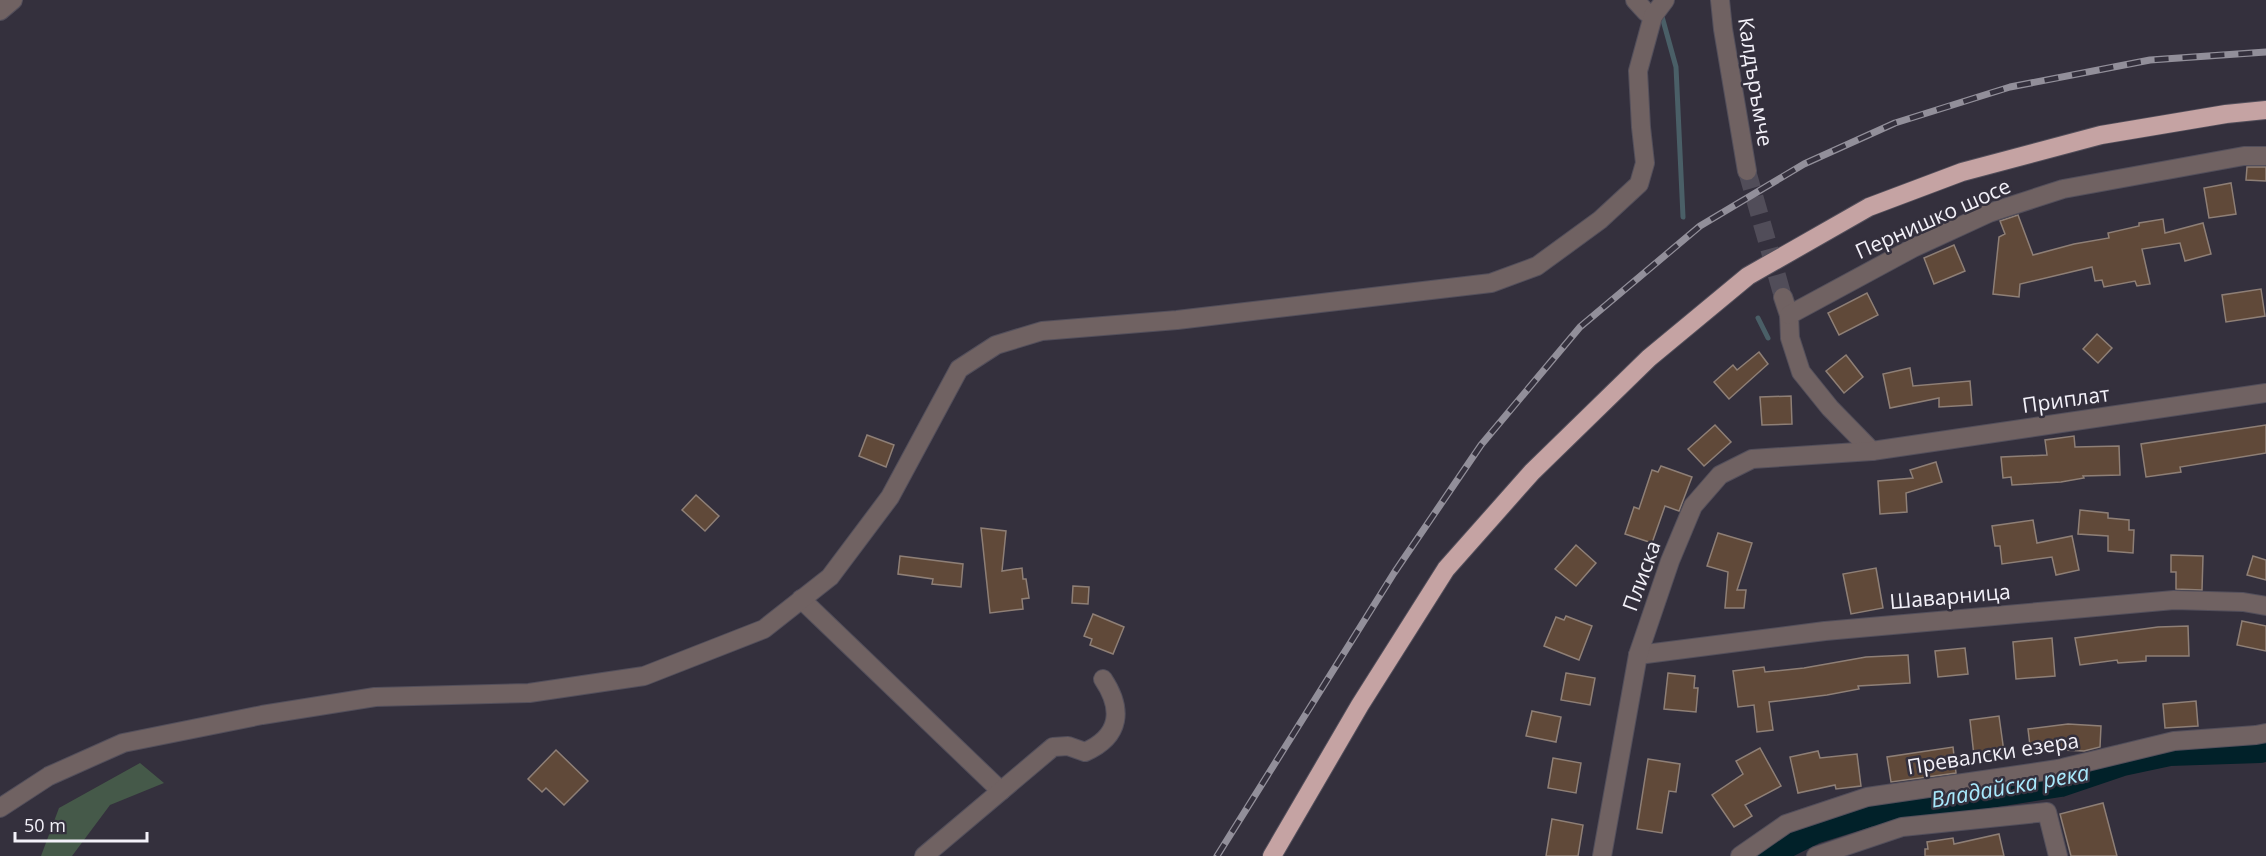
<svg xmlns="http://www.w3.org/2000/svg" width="2266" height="856" viewBox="0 0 2266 856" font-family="'Open Sans',sans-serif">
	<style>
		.green { fill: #455949 }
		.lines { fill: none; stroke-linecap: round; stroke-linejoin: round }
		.stream { stroke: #4a5f67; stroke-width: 5 }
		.river { stroke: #012129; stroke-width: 32 }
		.building { fill: #604939; stroke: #8e7f76; stroke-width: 1.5 }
		.street-tunnel { stroke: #514d59; stroke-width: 18; stroke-dasharray: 18 9; stroke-linecap: butt }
		.street-casing { stroke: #534f5b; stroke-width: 20 }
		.highway-casing { stroke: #534f5b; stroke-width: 20 }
		.street { stroke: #706262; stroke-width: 18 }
		.highway { stroke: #c5a3a3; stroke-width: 18 }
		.rail-casing { stroke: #928f9a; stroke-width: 7 }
		.rail { stroke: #34303d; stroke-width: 4.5; stroke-dasharray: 14; stroke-linecap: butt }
		.labels { text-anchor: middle; stroke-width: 5; stroke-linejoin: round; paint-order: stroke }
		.street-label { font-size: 21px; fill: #f3f1f9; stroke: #34303d }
		.water-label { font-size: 22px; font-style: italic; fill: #a8e9fd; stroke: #34303d }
	</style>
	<rect width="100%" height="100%" fill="#34303d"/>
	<path class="green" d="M 140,763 L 164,783 L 110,805 L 72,856 L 41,856 L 59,808 Z"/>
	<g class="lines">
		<g class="stream">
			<path d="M 1661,13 L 1676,67 L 1683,217"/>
			<path d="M 1758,318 L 1768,338"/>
		</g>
		<path class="river" d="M 1762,856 L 1776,847 L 1814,828 L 1868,811 L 2060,781 L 2122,760 L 2169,750 L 2260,747 L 2266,745"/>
	</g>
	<g class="building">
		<path d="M 2247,167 L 2266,167 L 2266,181 L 2246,180 Z"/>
		<path d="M 2231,183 L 2236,214 L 2209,218 L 2204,188 Z"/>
		<path d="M 2018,215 L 2033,255 L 2074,244 L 2109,238 L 2108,233 L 2139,226 L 2139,223 L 2163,219 L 2165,233 L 2203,223 L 2211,254 L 2185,261 L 2180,243 L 2142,249 L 2150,284 L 2137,286 L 2135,281 L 2104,287 L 2102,280 L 2095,281 L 2092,267 L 2020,284 L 2019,297 L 1993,294 L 1999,237 L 2005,234 L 2000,221 Z"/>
		<path d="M 1954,245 L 1965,271 L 1934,284 L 1924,258 Z"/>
		<path d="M 2261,289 L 2265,316 L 2226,322 L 2222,295 Z"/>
		<path d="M 1867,293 L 1878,315 L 1839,335 L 1828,313 Z"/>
		<path d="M 2097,334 L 2112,348 L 2098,363 L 2083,349 Z"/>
		<path d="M 1759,352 L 1768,364 L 1729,399 L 1714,382 L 1733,365 L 1737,370 Z"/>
		<path d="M 1846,355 L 1863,377 L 1844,393 L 1826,371 Z"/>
		<path d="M 1910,368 L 1913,386 L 1970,381 L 1972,405 L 1939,407 L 1939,398 L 1890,408 L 1883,374 Z"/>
		<path d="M 1791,396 L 1792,424 L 1762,425 L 1760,397 Z"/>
		<path d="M 1715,425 L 1731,442 L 1704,466 L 1688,449 Z"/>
		<path d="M 2266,425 L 2266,453 L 2180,467 L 2181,472 L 2146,477 L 2141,444 Z"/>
		<path d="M 867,435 L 894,445 L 886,467 L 859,456 Z"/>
		<path d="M 2074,436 L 2075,447 L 2119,446 L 2120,475 L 2083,476 L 2084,478 L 2061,482 L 2012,485 L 2011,477 L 2003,478 L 2001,457 L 2047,455 L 2045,440 Z"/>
		<path d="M 1936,462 L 1942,482 L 1906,493 L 1907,512 L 1880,514 L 1878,481 L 1913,478 L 1910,470 Z"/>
		<path d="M 1661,466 L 1692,477 L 1679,511 L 1665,506 L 1652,543 L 1625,534 L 1634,507 L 1639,509 L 1652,470 L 1658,472 Z"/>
		<path d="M 696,495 L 719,516 L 705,531 L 682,510 Z"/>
		<path d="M 2080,510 L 2108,513 L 2108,518 L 2129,520 L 2129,530 L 2134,530 L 2133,553 L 2108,551 L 2108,536 L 2078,534 Z"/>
		<path d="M 2033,520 L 2037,543 L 2072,536 L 2079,570 L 2056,575 L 2052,557 L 2002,564 L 2000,546 L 1995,546 L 1992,526 Z"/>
		<path d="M 981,528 L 1006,531 L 1002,571 L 1022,568 L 1023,579 L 1026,579 L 1029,598 L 1022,599 L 1023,609 L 990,613 Z"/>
		<path d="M 1718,533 L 1752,543 L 1737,590 L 1746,590 L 1744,608 L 1725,608 L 1728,572 L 1707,566 Z"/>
		<path d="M 1576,545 L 1596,563 L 1576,586 L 1555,569 Z"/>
		<path d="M 2171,555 L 2203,556 L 2202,590 L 2176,589 L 2176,572 L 2171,572 Z"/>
		<path d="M 900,556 L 963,564 L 961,587 L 932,584 L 933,579 L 898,574 Z"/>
		<path d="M 2253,556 L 2266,560 L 2266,580 L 2247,575 Z"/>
		<path d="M 1876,568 L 1883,608 L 1851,614 L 1843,574 Z"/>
		<path d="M 1073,586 L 1089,587 L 1088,604 L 1072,603 Z"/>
		<path d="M 1093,614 L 1124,627 L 1113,654 L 1090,645 L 1092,639 L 1084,636 Z"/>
		<path d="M 1566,616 L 1592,626 L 1579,660 L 1544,646 L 1556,617 L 1564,620 Z"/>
		<path d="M 2242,621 L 2266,626 L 2266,651 L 2237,645 Z"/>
		<path d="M 2188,626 L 2189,656 L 2146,656 L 2146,661 L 2118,663 L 2117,660 L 2080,665 L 2075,638 L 2158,627 Z"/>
		<path d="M 2052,638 L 2055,676 L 2016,679 L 2013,642 Z"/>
		<path d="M 1965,648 L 1968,674 L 1938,677 L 1935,651 Z"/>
		<path d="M 1908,655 L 1910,683 L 1858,686 L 1859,689 L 1827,695 L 1769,702 L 1773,730 L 1757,732 L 1754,705 L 1738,707 L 1733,671 L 1764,667 L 1765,672 L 1804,668 L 1866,657 Z"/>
		<path d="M 1566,673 L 1595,678 L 1590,705 L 1561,700 Z"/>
		<path d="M 1668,673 L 1695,676 L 1694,688 L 1698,688 L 1696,712 L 1664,709 Z"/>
		<path d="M 2196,701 L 2198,726 L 2165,728 L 2163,704 Z"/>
		<path d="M 1532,711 L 1561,717 L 1556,742 L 1526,736 Z"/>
		<path d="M 1999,716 L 2004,752 L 1974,756 L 1970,720 Z"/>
		<path d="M 2068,724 L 2101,726 L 2100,747 L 2084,751 L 2061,750 L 2031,754 L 2028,729 Z"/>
		<path d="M 1953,747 L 1956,773 L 1891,782 L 1887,757 Z"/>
		<path d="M 1760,748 L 1781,786 L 1745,805 L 1752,816 L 1734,827 L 1712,795 L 1743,774 L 1736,761 Z"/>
		<path d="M 556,750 L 588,781 L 564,805 L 546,788 L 542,792 L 528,779 Z"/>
		<path d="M 1818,751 L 1820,758 L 1857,754 L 1861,786 L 1836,789 L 1835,785 L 1798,793 L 1790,757 Z"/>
		<path d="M 1553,758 L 1581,763 L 1576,793 L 1548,788 Z"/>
		<path d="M 1648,759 L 1680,764 L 1676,792 L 1669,791 L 1662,833 L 1637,829 Z"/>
		<path d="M 2103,803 L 2117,856 L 2071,856 L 2060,814 Z"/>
		<path d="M 1552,819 L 1583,825 L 1578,856 L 1546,856 Z"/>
		<path d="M 1999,834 L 2004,856 L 1925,856 L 1925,849 L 1928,849 L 1927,842 L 1953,838 L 1954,844 Z"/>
	</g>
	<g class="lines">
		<path class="street-tunnel" d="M 1747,171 L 1783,297"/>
		<g class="street-casing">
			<g id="street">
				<path d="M 1635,0 L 1646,12 L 1653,16"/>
				<path d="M 1720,0 L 1723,29 L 1747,171"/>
				<path d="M 0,11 L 13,0"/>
				<path d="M 1783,297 L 1789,315 L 1790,338 L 1801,372 L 1830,408 L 1872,451"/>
				<path d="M 1789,315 L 1913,248 L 1989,213 L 2063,189 L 2244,156 L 2266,156"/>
				<path d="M 801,599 L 1001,791"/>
				<path d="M 1638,655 L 1825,631 L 2174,600 L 2243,602 L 2266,606"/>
				<path d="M 0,808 L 49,776 L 123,743 L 262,715 L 375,697 L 529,693 L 644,676 L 764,629 L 830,577 L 890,497 L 959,369 L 996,345 L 1042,331 L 1177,320 L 1491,283 L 1537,266 L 1600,220 L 1639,184 L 1645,163 L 1641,127 L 1638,71 L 1653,16 L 1665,0"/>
				<path d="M 924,856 L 1053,747 L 1068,746 L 1085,752 C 1121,736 1123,709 1103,679"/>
				<path d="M 1602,856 L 1638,655 L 1670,561 L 1693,506 L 1720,475 L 1752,459 L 1872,451 L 2266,393"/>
				<path d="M 1740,856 L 1786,824 L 1867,797 L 2058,769 L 2174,741 L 2256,735 L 2266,733"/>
				<path d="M 1816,856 L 1902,827 L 2047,812 L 2058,856"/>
			</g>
		</g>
		<g class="highway-casing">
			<path id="highway" d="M 1272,856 L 1360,705 L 1446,569 L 1532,472 L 1649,358 L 1748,276 L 1869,207 L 1962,172 L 2101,135 L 2226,114 L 2266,110"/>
		</g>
		<use href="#street" class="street"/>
		<use href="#highway" class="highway"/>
		<g class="rail-casing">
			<path id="rail" d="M 1217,856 L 1394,573 L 1481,445 L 1580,327 L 1700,226 L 1804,164 L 1895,123 L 2010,87 L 2150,60 L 2266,52"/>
		</g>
		<use href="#rail" class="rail"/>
	</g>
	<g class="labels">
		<g class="street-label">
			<text transform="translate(1755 82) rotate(81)" y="7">Калдъръмче</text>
			<text transform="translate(1933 219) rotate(-24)" y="7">Пернишко шосе</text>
			<text transform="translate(2066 400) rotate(-8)" y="7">Приплат</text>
			<text transform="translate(1642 576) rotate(-70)" y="7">Плиска</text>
			<text transform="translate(1950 597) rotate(-5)" y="7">Шаварница</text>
			<text transform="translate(1993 754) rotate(-9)" y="7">Превалски езера</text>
		</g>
		<g class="water-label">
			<text transform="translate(2010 786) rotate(-10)" y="8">Владайска река</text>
		</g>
	</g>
	<path d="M15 832v9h132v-9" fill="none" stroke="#f3f1f9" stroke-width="3"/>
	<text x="24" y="832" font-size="18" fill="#f3f1f9" stroke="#34303d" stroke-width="4.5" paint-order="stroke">50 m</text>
</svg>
